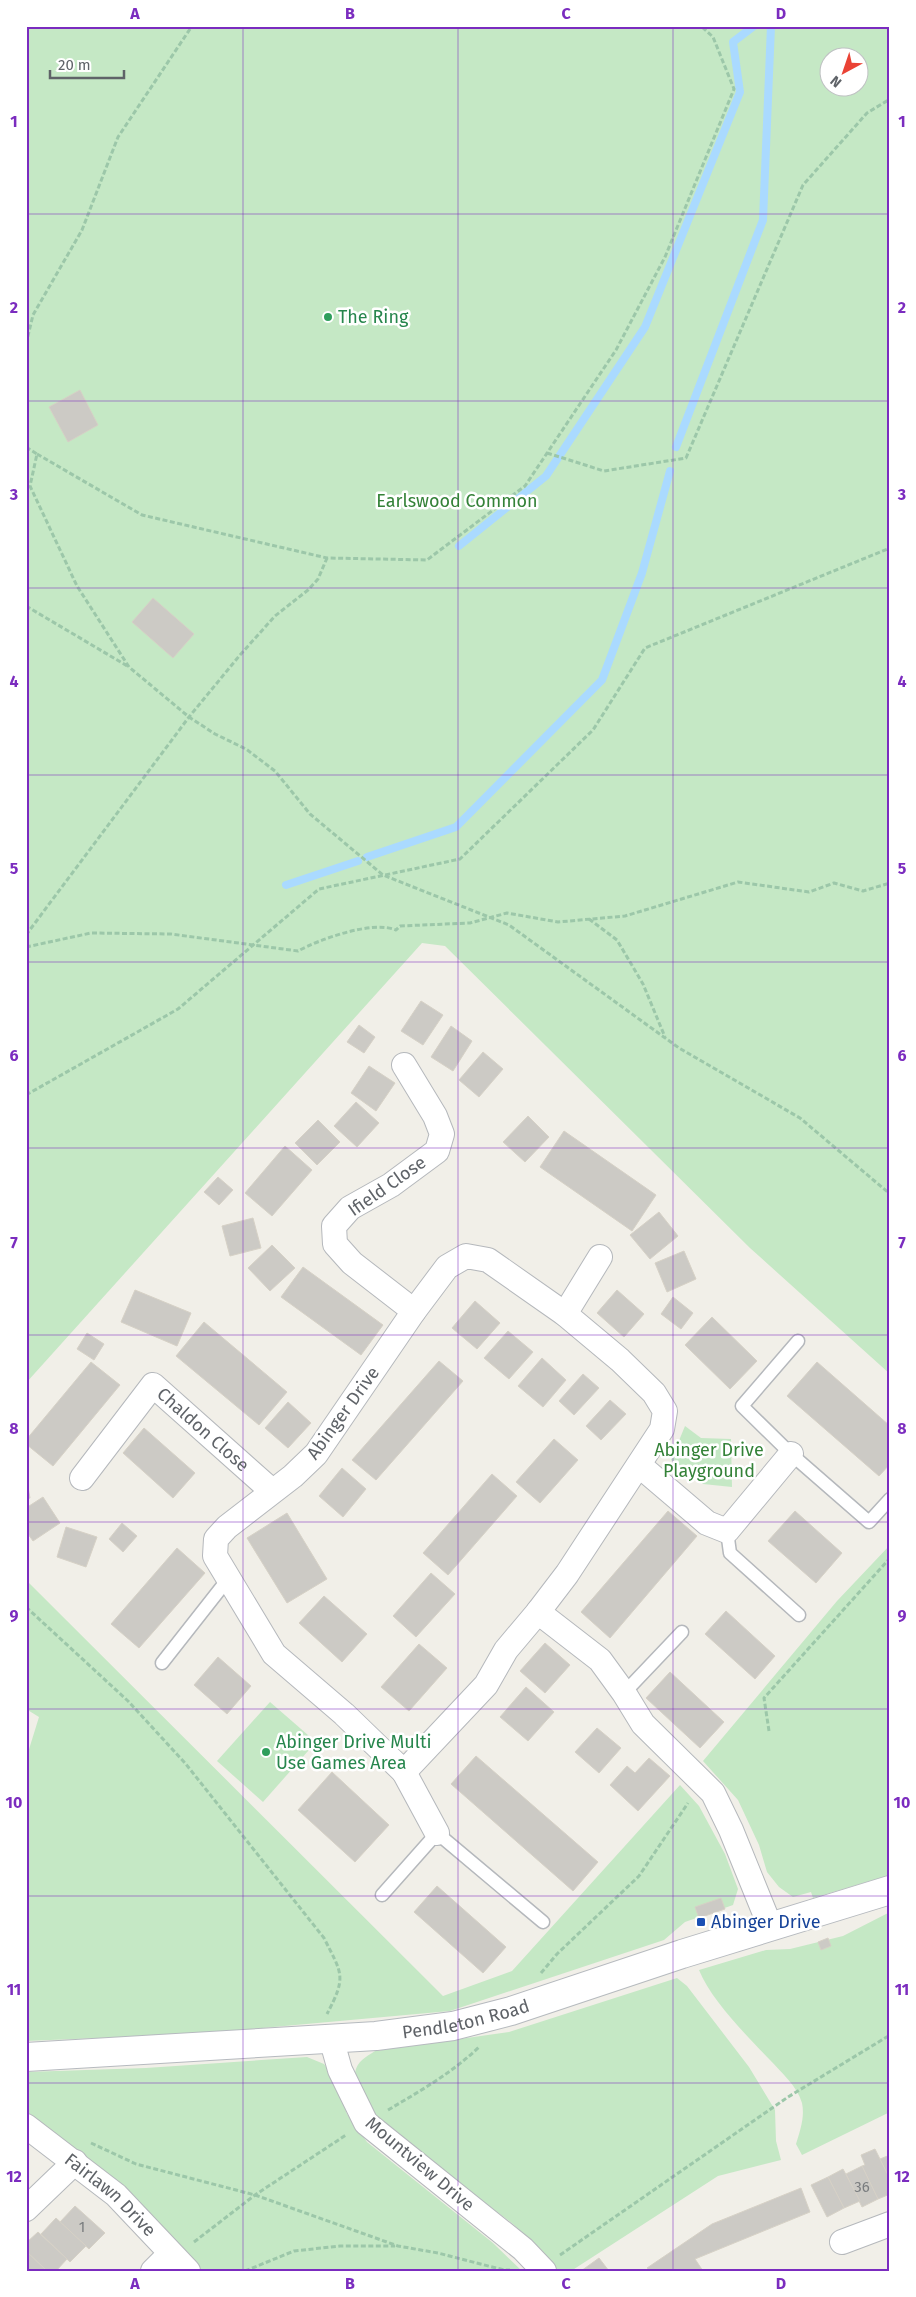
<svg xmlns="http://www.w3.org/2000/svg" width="916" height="2297" viewBox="0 0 916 2297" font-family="'Fira Sans',sans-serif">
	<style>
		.green { fill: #c5e8c5; fill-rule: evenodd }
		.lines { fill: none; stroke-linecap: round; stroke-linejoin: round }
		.stream { stroke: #aadaff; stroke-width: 8 }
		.building { fill: #cccac5; stroke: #d6d1c6 }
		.lane-casing { stroke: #b5b8bc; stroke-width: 15 }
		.street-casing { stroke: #b5b8bc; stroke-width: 26 }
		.secondary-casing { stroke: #b6babf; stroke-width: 30 }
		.path { stroke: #9cc7a9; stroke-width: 3; stroke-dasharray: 5 2.5; stroke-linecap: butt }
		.lane { stroke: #fff; stroke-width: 12 }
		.street { stroke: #fff; stroke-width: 24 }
		.secondary { stroke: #fff; stroke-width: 28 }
		.grid { fill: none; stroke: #7b2cbf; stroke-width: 1; stroke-opacity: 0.55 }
		.leisure-dot { fill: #2e9e5b; stroke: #fff; stroke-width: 2 }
		.transit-dot { fill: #1a4fb4; stroke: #fff; stroke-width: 2 }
		.labels { text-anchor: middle; stroke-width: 5; stroke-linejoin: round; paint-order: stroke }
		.number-label { font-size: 15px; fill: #7a7d7f }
		.leisure-label { font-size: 18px; fill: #27864d; stroke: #fff; text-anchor: start }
		.park-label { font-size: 18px; fill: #348238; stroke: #fff }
		.street-label { font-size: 18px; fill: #5f6368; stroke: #fff }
		.transit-label { font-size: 18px; fill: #164399; stroke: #fff; text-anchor: start }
		.neatline { fill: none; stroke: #7b2cbf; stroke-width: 2 }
		.grid-label { font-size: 16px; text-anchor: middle; font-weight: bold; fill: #7b2cbf }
	</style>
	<rect width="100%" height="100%" fill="#f1efe8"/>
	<g class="green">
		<path d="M 26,26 L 890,26 L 890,1374 L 750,1248 L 445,946 L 422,943 L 26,1383 ZM 828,58 L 858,58 L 858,88 L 828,88 Z"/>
		<path d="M 685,1426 L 701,1438 L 731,1439 L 732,1487 L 703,1484 L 671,1460 Z"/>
		<path d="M 890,1545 L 890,1875 L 813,1898 L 811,1892 L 793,1897 L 779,1887 L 767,1872 L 759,1845 L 738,1800 L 703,1761 L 837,1601 Z"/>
		<path d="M 26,1580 L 443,1996 L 512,1971 L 680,1785 L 699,1806 L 725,1854 L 738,1889 L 733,1905 L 685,1922 L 664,1940 L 450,2011 L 196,2034 L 26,2041 L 26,1759 L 39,1717 L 26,1709 Z"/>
		<path d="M 270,1702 L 316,1742 L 263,1802 L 217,1761 Z"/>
		<path d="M 890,1912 L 890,2112 L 802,2155 L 796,2144 C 800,2131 805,2117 802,2103 C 797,2086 781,2072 770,2060 C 747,2036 711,2000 699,1970 L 766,1950 L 790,1949 L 843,1936 Z"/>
		<path d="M 677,1978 L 687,1986 L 749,2067 L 775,2110 L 776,2141 L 781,2160 L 718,2176 L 571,2271 L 556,2271 C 543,2256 530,2239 515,2226 C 473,2189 372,2138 358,2084 C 357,2081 355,2076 355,2073 C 357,2061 366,2057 375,2051 L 509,2032 Z"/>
		<path d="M 307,2057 L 324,2064 L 335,2079 L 347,2114 L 367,2142 L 493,2243 L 522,2271 L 198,2271 L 26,2115 L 26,2072 L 146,2068 Z"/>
	</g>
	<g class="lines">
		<g class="stream">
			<path d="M 676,447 L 763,220 L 771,26"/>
			<path d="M 459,546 L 546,476 L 645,327 L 740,92 L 733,42 L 754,26"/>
			<path d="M 367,857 L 456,827 L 602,680 L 642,573 L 670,471"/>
			<path d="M 286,885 L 358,861"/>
		</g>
	</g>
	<g class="building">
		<path d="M 80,390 L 98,425 L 68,442 L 49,407 Z"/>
		<path d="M 153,598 L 194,634 L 173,658 L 132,622 Z"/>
		<path d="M 421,1001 L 443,1015 L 423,1045 L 401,1031 Z"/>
		<path d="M 359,1025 L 375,1037 L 364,1053 L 347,1042 Z"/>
		<path d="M 451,1026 L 472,1041 L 453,1071 L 431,1057 Z"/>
		<path d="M 483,1052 L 503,1069 L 479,1097 L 459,1080 Z"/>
		<path d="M 369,1066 L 395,1083 L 376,1111 L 351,1093 Z"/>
		<path d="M 356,1102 L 379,1123 L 357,1147 L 334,1126 Z"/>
		<path d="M 528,1116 L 549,1137 L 525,1162 L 503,1142 Z"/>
		<path d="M 318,1120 L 340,1142 L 317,1165 L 295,1143 Z"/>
		<path d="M 564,1131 L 656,1195 L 632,1231 L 540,1167 Z"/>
		<path d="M 285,1146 L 312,1170 L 272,1216 L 245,1193 Z"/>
		<path d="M 218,1177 L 233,1190 L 219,1205 L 204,1192 Z"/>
		<path d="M 659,1212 L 678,1236 L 650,1259 L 630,1235 Z"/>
		<path d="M 253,1218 L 261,1248 L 230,1256 L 222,1226 Z"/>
		<path d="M 272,1245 L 295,1268 L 270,1291 L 248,1268 Z"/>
		<path d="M 684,1251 L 696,1279 L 667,1292 L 655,1263 Z"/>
		<path d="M 303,1267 L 383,1325 L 361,1355 L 281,1297 Z"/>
		<path d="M 135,1290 L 191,1313 L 177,1346 L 121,1322 Z"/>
		<path d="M 617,1290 L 644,1314 L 624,1337 L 597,1313 Z"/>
		<path d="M 673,1297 L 693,1313 L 681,1329 L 661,1314 Z"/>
		<path d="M 475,1301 L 500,1323 L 477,1349 L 452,1328 Z"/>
		<path d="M 712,1317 L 757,1361 L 730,1389 L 685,1345 Z"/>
		<path d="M 204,1322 L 287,1392 L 259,1425 L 176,1356 Z"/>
		<path d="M 508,1331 L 533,1352 L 509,1379 L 484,1358 Z"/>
		<path d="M 87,1333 L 104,1344 L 94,1360 L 77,1349 Z"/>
		<path d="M 542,1358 L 566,1380 L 543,1407 L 518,1386 Z"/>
		<path d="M 439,1361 L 463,1381 L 376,1480 L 352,1460 Z"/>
		<path d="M 91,1362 L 120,1385 L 53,1466 L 26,1444 L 26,1440 Z"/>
		<path d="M 817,1362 L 890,1426 L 890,1464 L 879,1476 L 787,1396 Z"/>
		<path d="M 583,1374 L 599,1388 L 574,1415 L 559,1401 Z"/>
		<path d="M 610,1400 L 626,1414 L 601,1440 L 586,1426 Z"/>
		<path d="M 288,1402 L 311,1423 L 288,1448 L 265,1428 Z"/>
		<path d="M 144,1428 L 195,1473 L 173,1498 L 123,1453 Z"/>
		<path d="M 554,1439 L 578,1460 L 540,1503 L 516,1482 Z"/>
		<path d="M 342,1468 L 366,1489 L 343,1517 L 319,1496 Z"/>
		<path d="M 492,1474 L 517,1496 L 448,1575 L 423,1553 Z"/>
		<path d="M 26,1477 L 30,1498 L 26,1499 Z"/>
		<path d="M 43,1497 L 60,1523 L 33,1541 L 26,1531 L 26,1508 Z"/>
		<path d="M 668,1511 L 697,1536 L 610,1638 L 581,1612 Z"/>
		<path d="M 795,1511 L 842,1553 L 816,1583 L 768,1541 Z"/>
		<path d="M 287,1513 L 327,1579 L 287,1603 L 247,1538 Z"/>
		<path d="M 122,1523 L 137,1536 L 123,1552 L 109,1539 Z"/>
		<path d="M 66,1527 L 97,1537 L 86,1567 L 57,1557 Z"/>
		<path d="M 177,1548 L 205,1573 L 139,1648 L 111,1624 Z"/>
		<path d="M 431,1573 L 455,1594 L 416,1637 L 393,1616 Z"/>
		<path d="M 324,1596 L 367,1634 L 342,1662 L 299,1623 Z"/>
		<path d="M 726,1611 L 775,1656 L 755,1679 L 705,1634 Z"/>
		<path d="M 545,1643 L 570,1665 L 545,1693 L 520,1671 Z"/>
		<path d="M 419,1644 L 447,1668 L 409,1711 L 381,1687 Z"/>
		<path d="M 218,1657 L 251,1686 L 227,1714 L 194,1685 Z"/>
		<path d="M 670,1672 L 724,1722 L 700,1748 L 646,1698 Z"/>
		<path d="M 526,1687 L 554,1712 L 528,1741 L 500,1717 Z"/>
		<path d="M 597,1728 L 621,1748 L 599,1773 L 575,1752 Z"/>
		<path d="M 476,1756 L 598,1862 L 573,1891 L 451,1784 Z"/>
		<path d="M 649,1758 L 670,1776 L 638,1811 L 610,1785 L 627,1766 L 635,1773 Z"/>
		<path d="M 332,1772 L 389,1825 L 355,1862 L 298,1810 Z"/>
		<path d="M 437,1886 L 506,1947 L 483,1973 L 414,1912 Z"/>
		<path d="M 721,1898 L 725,1909 L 699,1918 L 695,1907 Z"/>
		<path d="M 828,1938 L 831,1946 L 821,1950 L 818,1942 Z"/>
		<path d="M 875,2149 L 890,2179 L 890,2194 L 878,2199 L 862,2166 L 865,2165 L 861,2155 Z"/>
		<path d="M 890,2155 L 890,2179 L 880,2159 Z"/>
		<path d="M 862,2166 L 878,2199 L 862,2207 L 846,2174 Z"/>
		<path d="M 843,2169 L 860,2201 L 844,2208 L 828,2177 Z"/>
		<path d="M 828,2177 L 844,2208 L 827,2217 L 811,2185 Z"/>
		<path d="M 801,2188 L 810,2212 L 695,2259 L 703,2271 L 650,2271 L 647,2268 L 712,2224 Z"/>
		<path d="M 75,2206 L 105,2233 L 89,2249 L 60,2222 Z"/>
		<path d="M 56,2218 L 86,2246 L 70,2262 L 41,2234 Z"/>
		<path d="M 38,2232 L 67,2259 L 56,2271 L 47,2271 L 26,2251 L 26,2243 Z"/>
		<path d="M 26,2251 L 47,2271 L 26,2271 Z"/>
		<path d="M 599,2258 L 609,2271 L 581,2271 Z"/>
	</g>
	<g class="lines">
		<g class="lane-casing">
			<g id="lane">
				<path d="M 798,1341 L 742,1406 L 791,1454 L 869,1522 L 890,1499"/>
				<path d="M 727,1531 L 730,1553 L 799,1615"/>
				<path d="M 162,1663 L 228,1579"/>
				<path d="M 624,1693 L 682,1632"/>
				<path d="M 382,1895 L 437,1833 L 543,1922"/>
			</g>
		</g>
		<g class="street-casing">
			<g id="street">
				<path d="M 404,1065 L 435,1116 L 442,1134 L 437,1151 L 391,1185 L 350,1208 L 334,1226 L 335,1244 L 352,1263 L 414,1311"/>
				<path d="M 466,1256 L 488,1260 L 565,1314 L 620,1360 L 654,1393 L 665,1411 L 662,1429 L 567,1574 L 538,1612 L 506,1650 L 486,1685 L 404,1772 L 344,1714 L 274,1654 L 215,1556 L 216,1539 L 227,1527 L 293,1476 L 316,1454 L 414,1311 L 447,1267 Z"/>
				<path d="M 565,1314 L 600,1257"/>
				<path d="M 639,1465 L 707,1523 L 727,1531 L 791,1454"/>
				<path id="s1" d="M 82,1478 L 153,1385 L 272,1491"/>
				<path d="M 538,1612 L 600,1660 L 624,1693 L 643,1724 L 713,1793 L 731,1830 L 770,1926"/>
				<path d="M 404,1772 L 437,1833"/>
				<path d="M 331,2038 L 340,2070 L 366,2123 L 523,2249 L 544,2271"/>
				<path id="s2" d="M 26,2126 L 116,2195 L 188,2271"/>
				<path d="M 26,2209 L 75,2162"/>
				<path d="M 842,2242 L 890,2224"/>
				<path d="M 153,2271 L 170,2254"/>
			</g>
		</g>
		<g class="secondary-casing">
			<g id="secondary">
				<path id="s3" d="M 26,2057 L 376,2036 L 453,2026 L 511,2011 L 682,1954 L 890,1890"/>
			</g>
		</g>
		<g class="path">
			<path d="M 26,344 L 33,315 L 82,230 L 118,137 L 192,26"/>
			<path d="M 26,447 L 37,454 L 30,486 L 77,586 L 129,667 L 189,717 L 215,734 L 246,749 L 275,771 L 310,814 L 383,875 L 509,925 L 679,1048 L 800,1118 L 890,1194"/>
			<path d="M 547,453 L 604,471 L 686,458 L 803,185 L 867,113 L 890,99"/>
			<path d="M 37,454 L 142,515 L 327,558 L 427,560 L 525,486 L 616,350 L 665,257 L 734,89 L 713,37 L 701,26"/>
			<path d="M 26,606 L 129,667"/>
			<path d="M 589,919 L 617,940 L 643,984 L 665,1037"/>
			<path d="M 26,935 L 189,717 L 240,655 L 275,616 L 308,590 L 318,579 L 327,558"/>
			<path d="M 26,947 L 91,933 L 171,934 L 298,951 C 320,939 373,920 396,930 L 400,926 L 470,923 L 507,913 L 558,922 L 625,916 L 738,882 L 809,892 L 834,883 L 863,891 L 890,883"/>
			<path d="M 26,1095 L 178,1009 L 319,889 L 460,859 L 593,730 L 645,648 L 890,548"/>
			<path d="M 26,1607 L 128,1701 L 185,1763 L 324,1938 C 342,1974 347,1976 327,2014"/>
			<path d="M 769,1731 L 764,1698 L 890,1558"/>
			<path d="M 541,1973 L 557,1954 L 639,1876 L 688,1803"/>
			<path d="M 388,2110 C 420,2091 452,2073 479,2047"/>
			<path d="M 91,2143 L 136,2164 L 255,2195 L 398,2246 L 438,2253 L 504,2270 L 510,2270"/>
			<path d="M 194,2242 L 255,2195 L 346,2135"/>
			<path d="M 560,2255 L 788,2097 L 890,2035"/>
			<path d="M 245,2271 L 294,2251 L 340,2246 L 395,2246"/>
		</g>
		<use href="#lane" class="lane"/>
		<use href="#street" class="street"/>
		<use href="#secondary" class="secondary"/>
	</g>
	<path class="grid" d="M 243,26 L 243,2271M 458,26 L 458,2271M 673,26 L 673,2271M 26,214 L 890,214M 26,401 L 890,401M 26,588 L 890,588M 26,775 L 890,775M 26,962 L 890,962M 26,1148 L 890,1148M 26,1335 L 890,1335M 26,1522 L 890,1522M 26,1709 L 890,1709M 26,1896 L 890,1896M 26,2083 L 890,2083"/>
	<g class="leisure-dot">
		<circle cx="328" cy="317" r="5"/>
		<circle cx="266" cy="1752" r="5"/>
	</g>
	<rect class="transit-dot" x="696" y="1917" width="10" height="10" rx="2.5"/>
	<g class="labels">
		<g class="number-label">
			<text x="862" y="2192">36</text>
			<text x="82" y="2232">1</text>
		</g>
		<g class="leisure-label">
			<text x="338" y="323">The Ring</text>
			<text x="276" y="1748">Abinger Drive Multi<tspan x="276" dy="21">Use Games Area</tspan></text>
		</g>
		<g class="park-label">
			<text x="457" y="507">Earlswood Common</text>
			<text x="709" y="1456">Abinger Drive<tspan x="709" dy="21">Playground</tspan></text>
		</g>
		<g class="street-label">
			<text transform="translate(387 1186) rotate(-35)" y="6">Ifield Close</text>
			<text transform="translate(343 1413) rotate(-54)" y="6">Abinger Drive</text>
			<text dy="6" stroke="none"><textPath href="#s1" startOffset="184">Chaldon Close</textPath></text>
			<text dy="6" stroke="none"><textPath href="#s3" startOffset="442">Pendleton Road</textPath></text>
			<text transform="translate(420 2164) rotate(40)" y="6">Mountview Drive</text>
			<text dy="6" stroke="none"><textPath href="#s2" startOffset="109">Fairlawn Drive</textPath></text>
		</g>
		<g class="transit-label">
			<text x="711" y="1928">Abinger Drive</text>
		</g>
	</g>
	<rect width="916" height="2297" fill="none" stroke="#ffffff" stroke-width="55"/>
	<g transform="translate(844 72) rotate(220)"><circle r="24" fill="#ffffff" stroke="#bfc1c3"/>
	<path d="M0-4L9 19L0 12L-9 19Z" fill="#ea4335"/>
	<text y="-8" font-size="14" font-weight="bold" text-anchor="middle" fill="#5f6368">N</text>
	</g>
	<path d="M50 70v8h74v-8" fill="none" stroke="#5f6368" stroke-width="2.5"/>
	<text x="58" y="70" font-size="15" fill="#5f6368" stroke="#ffffff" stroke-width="4" paint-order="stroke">20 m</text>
	<rect x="28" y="28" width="860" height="2242" class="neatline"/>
	<g class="grid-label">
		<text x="135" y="19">A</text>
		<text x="350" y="19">B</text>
		<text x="566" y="19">C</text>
		<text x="781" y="19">D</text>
		<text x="14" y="127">1</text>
		<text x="902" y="127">1</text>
		<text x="14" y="313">2</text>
		<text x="902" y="313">2</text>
		<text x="14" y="500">3</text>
		<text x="902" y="500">3</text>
		<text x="14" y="687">4</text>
		<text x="902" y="687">4</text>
		<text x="14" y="874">5</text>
		<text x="902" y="874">5</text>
		<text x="14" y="1061">6</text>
		<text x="902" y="1061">6</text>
		<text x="14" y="1248">7</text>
		<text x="902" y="1248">7</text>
		<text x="14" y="1434">8</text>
		<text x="902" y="1434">8</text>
		<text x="14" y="1621">9</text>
		<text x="902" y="1621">9</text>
		<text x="14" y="1808">10</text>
		<text x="902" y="1808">10</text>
		<text x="14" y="1995">11</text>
		<text x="902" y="1995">11</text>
		<text x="14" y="2182">12</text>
		<text x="902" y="2182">12</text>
		<text x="135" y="2289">A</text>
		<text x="350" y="2289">B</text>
		<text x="566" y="2289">C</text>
		<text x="781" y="2289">D</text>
	</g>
</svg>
